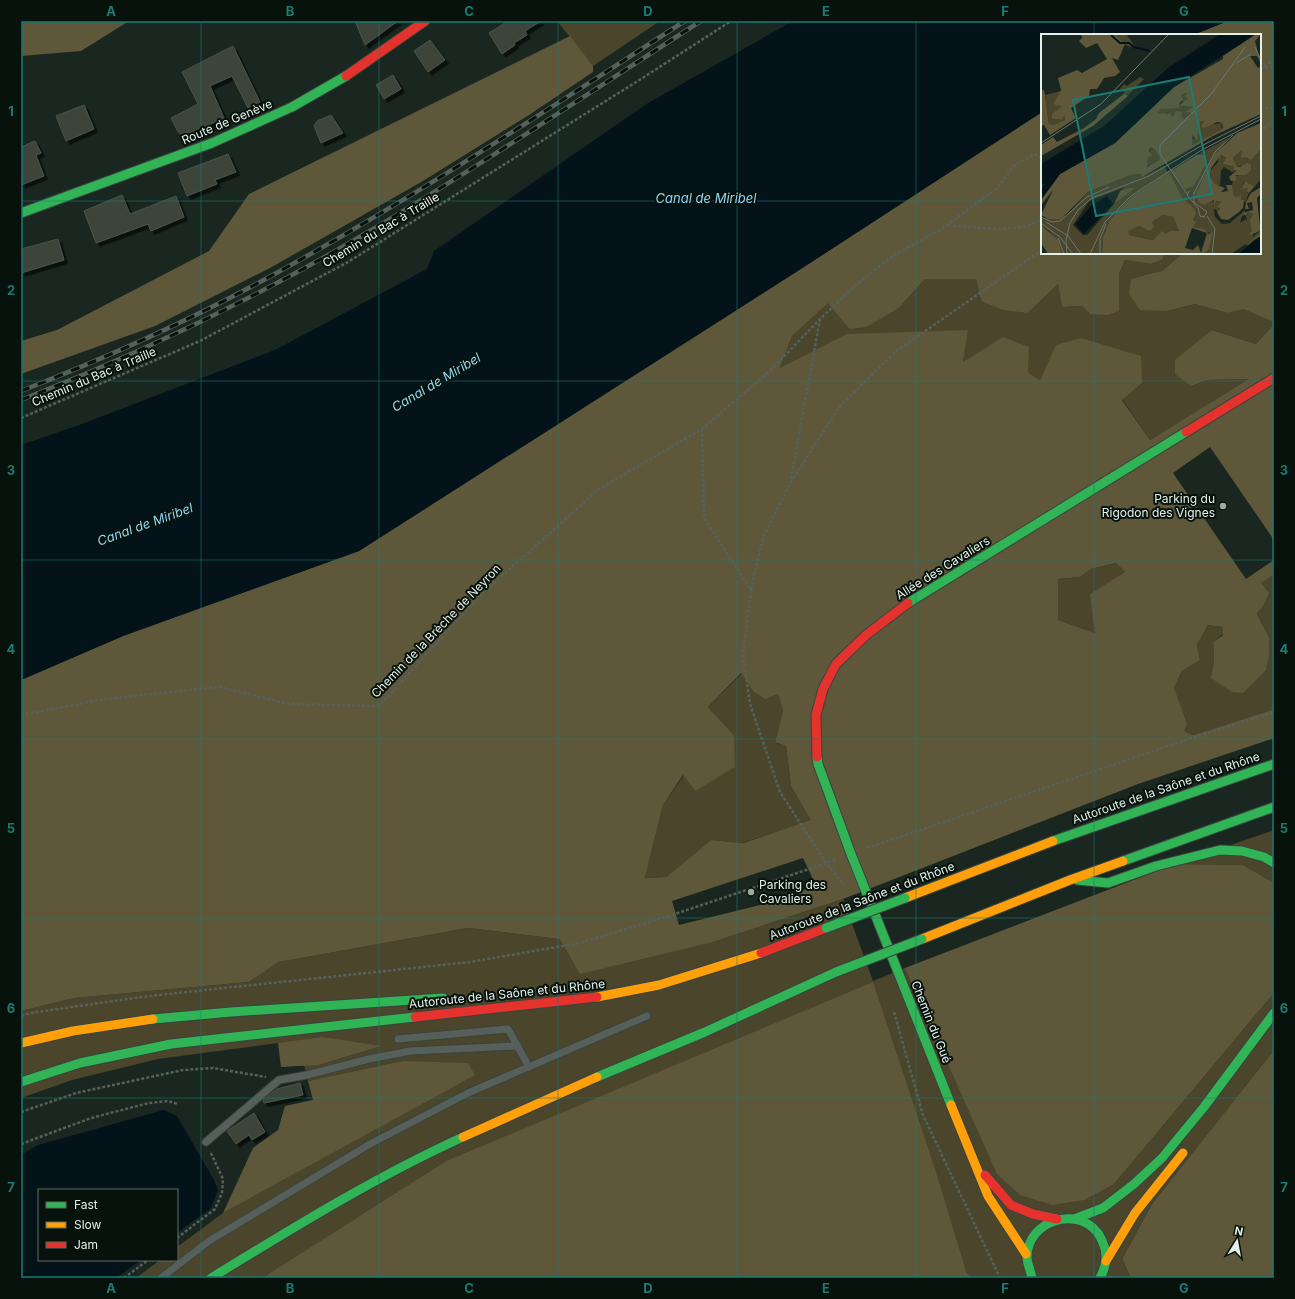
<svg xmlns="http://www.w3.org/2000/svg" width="1295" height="1299" viewBox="0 0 1295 1299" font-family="Inter,sans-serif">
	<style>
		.green { fill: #4a452b }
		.forest { fill: #5e573a; fill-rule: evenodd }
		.water { fill: #031319 }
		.building { fill: #3c443b; stroke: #4a534b; filter: url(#shadow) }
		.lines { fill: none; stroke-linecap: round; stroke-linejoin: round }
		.lane-casing { stroke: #3a443f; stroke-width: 9 }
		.fast-casing { stroke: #3a443f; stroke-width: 11 }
		.slow-casing { stroke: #3a443f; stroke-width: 11 }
		.jam-casing { stroke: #3a443f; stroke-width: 11 }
		.path { stroke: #57615c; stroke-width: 2.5; stroke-dasharray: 3 2; stroke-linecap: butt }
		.lane { stroke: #565f5a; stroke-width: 7 }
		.fast { stroke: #30b455; stroke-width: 9 }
		.slow { stroke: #ff9f0a; stroke-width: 9 }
		.jam { stroke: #e5322d; stroke-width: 9 }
		.rail-casing { stroke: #56615c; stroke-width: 4.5 }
		.rail { stroke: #08120c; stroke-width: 3; stroke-dasharray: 9; stroke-linecap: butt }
		.fast-bridge-casing { stroke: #3a443f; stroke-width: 11; stroke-linecap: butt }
		.fast-bridge { stroke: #30b455; stroke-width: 9 }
		.grid { fill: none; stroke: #1a7c74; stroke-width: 1; stroke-opacity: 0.55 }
		.poi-dot { fill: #9daaa3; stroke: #08120c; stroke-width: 1.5 }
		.labels { text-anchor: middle; stroke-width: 4; stroke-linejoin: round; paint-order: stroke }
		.street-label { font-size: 12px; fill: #e3f1e9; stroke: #08120c }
		.poi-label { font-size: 12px; fill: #e3f1e9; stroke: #08120c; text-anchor: end }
		.water-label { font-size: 13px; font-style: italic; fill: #8fd5f1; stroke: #08120c }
		.inset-river { fill: none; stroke: #031319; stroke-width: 2 }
		.inset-road { fill: none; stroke: #6a7870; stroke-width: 1 }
		.view { fill: #1a7c74; fill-opacity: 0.15; stroke: #1a7c74; stroke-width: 2 }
		.inset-edge { fill: none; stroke: #e3f1e9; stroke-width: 2 }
		.neatline { fill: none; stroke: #1a7c74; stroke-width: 1.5 }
		.grid-label { font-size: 13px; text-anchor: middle; font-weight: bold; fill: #1a7c74 }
	</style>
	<defs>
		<filter id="shadow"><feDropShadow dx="3.5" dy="3.5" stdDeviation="0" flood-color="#0009"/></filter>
	</defs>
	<rect width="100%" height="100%" fill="#1a2720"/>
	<g class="green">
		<path d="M 557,21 L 660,21 L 593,66 Z"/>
		<path d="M 1165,253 L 1183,253 L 1162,271 L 1148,274 L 1131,279 L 1167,311 L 1195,304 L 1227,313 L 1244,308 L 1274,322 L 1274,324 L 1256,344 L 1212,330 L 1191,386 L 1207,380 L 1250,379 L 1150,440 L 1122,399 L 1142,383 L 1056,346 L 1040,380 L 1028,372 L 963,362 L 967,330 L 780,368 L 792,336 L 828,302 L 849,329 L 899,308 L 925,279 L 976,279 L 981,301 L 1028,313 L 1058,284 L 1062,307 L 1082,306 L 1090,314 L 1119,311 L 1119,274 L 1125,260 L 1150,264 L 1162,260 Z"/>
		<path d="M 1116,563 L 1125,572 L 1095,633 L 1058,620 L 1058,579 L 1080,577 L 1091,569 Z"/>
		<path d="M 1274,575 L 1274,709 L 1193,735 L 1184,731 L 1174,688 L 1182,671 L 1200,660 L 1197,645 L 1208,625 L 1223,627 L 1223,634 L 1213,642 L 1214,663 L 1269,637 L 1257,614 L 1263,606 L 1261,583 Z"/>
		<path d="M 742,673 L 753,691 L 778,694 L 783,711 L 775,742 L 786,746 L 791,786 L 812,820 L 742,843 L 711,840 L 666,877 L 645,878 L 663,805 L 684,775 L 734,735 L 708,707 Z"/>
		<path d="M 1274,830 L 1274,883 L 1243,865 L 1175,864 Z"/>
		<path d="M 843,899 L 873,981 L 905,968 L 1114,1184 L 1274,993 L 1274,1050 L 1152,1204 L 1122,1259 L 1131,1278 L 971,1278 L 966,1271 L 444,1162 L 262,1278 L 136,1278 L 160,1260 L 177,1260 L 177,1247 L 223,1213 L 475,1074 L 402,1061 L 308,1081 L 304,1065 L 318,1065 L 278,1043 L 158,1059 L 72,1080 L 21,1098 L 21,1011 L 74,998 L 249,982 L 279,962 L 468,928 L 560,939 L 713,942 Z"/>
	</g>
	<g class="forest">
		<path d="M 21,21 L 129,21 L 81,51 L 21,56 Z"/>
		<path d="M 1228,21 L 1274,21 L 1274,322 L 1244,309 L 1227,313 L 1195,304 L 1167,311 L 1140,310 L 1129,294 L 1131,279 L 1148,274 L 1162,271 L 1183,253 L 1260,253 L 1260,35 L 1193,35 Z"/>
		<path d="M 570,36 L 593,66 L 593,72 L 529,115 L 423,181 L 270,268 L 155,326 L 21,374 L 21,341 L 57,330 L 209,251 L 249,194 Z"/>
		<path d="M 1042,112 L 1042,253 L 1165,253 L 1162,260 L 1150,264 L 1125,260 L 1119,274 L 1119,311 L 1108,315 L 1090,314 L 1082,306 L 1062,307 L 1058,284 L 1028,313 L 1003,310 L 981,301 L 976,279 L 925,279 L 899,308 L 866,327 L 849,329 L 828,303 L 792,336 L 780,368 L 847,334 L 968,330 L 963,362 L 1003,337 L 1029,347 L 1028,372 L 1040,380 L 1056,345 L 1081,338 L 1141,356 L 1142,383 L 1122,400 L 1150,440 L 1249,379 L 1207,380 L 1191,386 L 1175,374 L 1175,360 L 1212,330 L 1256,344 L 1274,324 L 1274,540 L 1210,447 L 1173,473 L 1246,579 L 1274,560 L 1274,575 L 1261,583 L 1269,593 L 1263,606 L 1257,614 L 1269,637 L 1269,655 L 1266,670 L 1243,693 L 1232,692 L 1211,678 L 1214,663 L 1213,642 L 1223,635 L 1223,627 L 1208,625 L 1197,645 L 1200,660 L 1182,671 L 1174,688 L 1187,724 L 1184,731 L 1193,735 L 1274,709 L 1274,738 L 1138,784 L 843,899 L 713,942 L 580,974 L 560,939 L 468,928 L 279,962 L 249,982 L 74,998 L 21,1011 L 21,680 L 123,636 L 359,551 L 807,265 ZM 1116,563 L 1125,572 L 1090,594 L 1095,633 L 1058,620 L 1058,579 L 1080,577 L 1091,569 ZM 741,673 L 753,691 L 765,699 L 778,694 L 783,711 L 775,742 L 786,746 L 791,786 L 811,820 L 743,843 L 711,840 L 666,877 L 645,878 L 663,805 L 683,775 L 695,791 L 735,767 L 734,735 L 708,707 ZM 803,858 L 812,877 L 809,887 L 793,897 L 679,925 L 672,901 Z"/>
		<path d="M 1175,864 L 1243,865 L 1274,883 L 1274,993 L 1114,1184 L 1084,1200 L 1052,1205 L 1020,1195 L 997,1174 L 905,968 Z"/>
		<path d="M 873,982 L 935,1169 L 966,1271 L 971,1278 L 262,1278 L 444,1162 Z"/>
		<path d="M 322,1037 L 381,1046 L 318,1065 L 281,1067 L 278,1043 Z"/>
		<path d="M 1274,1050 L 1274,1278 L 1131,1278 L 1122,1259 L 1152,1204 Z"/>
		<path d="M 402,1061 L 468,1063 L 475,1075 L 223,1213 L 253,1148 L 278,1130 L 285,1106 L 313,1100 L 308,1081 Z"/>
	</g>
	<g class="water">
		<path d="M 793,21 L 1228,21 L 1193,35 L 1042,35 L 1042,112 L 807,265 L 359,551 L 123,636 L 21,680 L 21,445 L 82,424 L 275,350 L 427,269 L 434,251 L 648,103 Z"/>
		<path d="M 164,1110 L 177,1116 L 214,1180 L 218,1190 L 211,1208 L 177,1233 L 177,1190 L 39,1190 L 39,1260 L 141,1260 L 116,1278 L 21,1278 L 21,1155 L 38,1145 Z"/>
	</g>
	<g class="building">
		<path d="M 355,21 L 398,21 L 365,45 Z"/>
		<path d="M 508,21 L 541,21 L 525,31 L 527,35 L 514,43 L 515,45 L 502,54 L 489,33 Z"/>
		<path d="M 430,40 L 445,60 L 428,72 L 414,51 Z"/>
		<path d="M 233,46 L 260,102 L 248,108 L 232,76 L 210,86 L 224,118 L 193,132 L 180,134 L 177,130 L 171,118 L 198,104 L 182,72 Z"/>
		<path d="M 393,75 L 401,89 L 384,99 L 376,85 Z"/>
		<path d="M 84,105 L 94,129 L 66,141 L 56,116 Z"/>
		<path d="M 331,115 L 343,133 L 321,143 L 314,126 L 317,121 Z"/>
		<path d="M 35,141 L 41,153 L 36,155 L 44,176 L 21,185 L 21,147 Z"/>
		<path d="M 228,154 L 236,172 L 215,180 L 217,184 L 187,196 L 178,173 Z"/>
		<path d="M 122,195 L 130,214 L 176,196 L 184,217 L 151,231 L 148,224 L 96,243 L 84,211 Z"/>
		<path d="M 58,239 L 64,260 L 21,273 L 21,249 Z"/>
		<path d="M 300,1083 L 303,1095 L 264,1103 L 263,1100 L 277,1089 Z"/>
		<path d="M 254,1113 L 265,1132 L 252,1140 L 249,1135 L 236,1144 L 227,1131 Z"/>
	</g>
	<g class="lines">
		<g class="lane-casing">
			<g id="lane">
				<path d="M 398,1039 L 508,1029 L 529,1067"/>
				<path d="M 206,1142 L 279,1080 L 307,1075 L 369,1059 L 410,1051 L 518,1046"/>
				<path d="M 161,1278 L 209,1241 L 370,1144 L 468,1093 L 647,1016"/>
			</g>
		</g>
		<g class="fast-casing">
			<g id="fast">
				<path d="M 21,213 L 212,143 L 292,107 L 346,76"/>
				<path d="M 908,603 L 1186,432"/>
				<path d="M 817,757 L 818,764 L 851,854 L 951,1105"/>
				<path d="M 1053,841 L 1274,764"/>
				<path d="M 1123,861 L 1274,807"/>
				<path d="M 1077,880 L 1108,883 L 1156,866 L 1220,850 L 1242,851 L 1264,857 L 1274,863"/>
				<path d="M 153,1019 L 231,1012 L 443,998"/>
				<path d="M 597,1077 L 705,1032 L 836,972"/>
				<path d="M 21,1082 L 80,1063 L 171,1044 L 415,1017"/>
				<path d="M 1074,1219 L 1103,1208 L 1134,1184 L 1162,1158 L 1204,1107 L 1274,1013"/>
				<path d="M 211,1278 C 293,1228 375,1177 463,1137"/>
				<path d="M 1032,1278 C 1031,1271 1027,1264 1027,1257 C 1027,1222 1075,1205 1097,1232 C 1100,1235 1101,1239 1103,1243 C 1108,1254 1106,1267 1100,1278"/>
			</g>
		</g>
		<g class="slow-casing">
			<g id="slow">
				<path d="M 905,898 L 1053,841"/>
				<path d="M 922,939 L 1070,880 L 1123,861"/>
				<path d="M 597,997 L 659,985 L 761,953"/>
				<path d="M 21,1043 L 73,1031 L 153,1019"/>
				<path d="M 951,1105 L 988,1196 L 1026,1254"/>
				<path d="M 463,1137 L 597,1077"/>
				<path d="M 1106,1261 L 1135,1213 L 1183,1153"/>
			</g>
		</g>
		<g class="jam-casing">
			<g id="jam">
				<path d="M 346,76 L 425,21"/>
				<path d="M 1186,432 L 1274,378"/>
				<path d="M 817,757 L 816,715 L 823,689 L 836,664 L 866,635 L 908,603"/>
				<path d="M 761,953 L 826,928"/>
				<path d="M 415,1017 L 597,997"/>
				<path d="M 985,1175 L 1011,1205 L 1033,1214 L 1057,1219"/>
			</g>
		</g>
		<g class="path">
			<path d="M 1265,68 L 1274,66"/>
			<path d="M 1260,69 L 1274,60"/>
			<path d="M 1260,107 L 1274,109"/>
			<path d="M 1260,132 L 1274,120"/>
			<path d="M 948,225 C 976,227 1018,235 1042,219"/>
			<path d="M 21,418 L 200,341 L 348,262 L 641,79 L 731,21"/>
			<path d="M 702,429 L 704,518 L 751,590 L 743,656 L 750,704 L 780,792 L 827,864 L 844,885"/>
			<path d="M 791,479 L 820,319"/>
			<path d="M 751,590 L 763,537 L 791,482 L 839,407 L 895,352 L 1042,250"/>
			<path d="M 21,715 L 105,699 L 219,687 L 290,704 L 379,706 L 483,593 L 599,489 L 702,429 L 770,371 L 820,319 L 857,284 L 894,255 L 940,230 L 996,189 L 1015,165 L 1034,154 L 1042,158"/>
			<path d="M 867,848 L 1195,737 L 1274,712"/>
			<path d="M 894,1012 L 923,1115 L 1000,1278"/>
			<path d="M 21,1016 L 30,1013 L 149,996 L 470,962 L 580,943 L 672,915 L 836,860"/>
			<path d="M 21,1112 L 76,1093 L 183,1070 L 213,1068 L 266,1077"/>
			<path d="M 21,1144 L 91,1118 L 149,1103 L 168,1101 L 178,1104"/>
			<path d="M 177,1238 L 215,1209 L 222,1193 L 223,1179 L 210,1151"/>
			<path d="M 124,1278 L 148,1260"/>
		</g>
		<use href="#lane" class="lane"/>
		<use href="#fast" class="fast"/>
		<use href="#slow" class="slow"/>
		<use href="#jam" class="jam"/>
		<g class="rail-casing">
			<g id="rail">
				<path d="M 21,391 C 106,358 191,320 271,276 C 414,198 548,109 685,21"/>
				<path d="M 21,400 C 139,354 254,299 363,235 C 478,167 589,93 701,21"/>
			</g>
		</g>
		<use href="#rail" class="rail"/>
		<g class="fast-bridge-casing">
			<g id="fast-bridge">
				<path d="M 826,928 L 905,898"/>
				<path d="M 836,972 L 922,939"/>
			</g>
		</g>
		<use href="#fast-bridge" class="fast-bridge"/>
	</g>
	<path class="grid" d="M 201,21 L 201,1278M 379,21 L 379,1278M 558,21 L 558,1278M 737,21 L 737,1278M 916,21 L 916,1278M 1094,21 L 1094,35M 21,201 L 1042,201M 1260,201 L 1274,201M 1094,253 L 1094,1278M 21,381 L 1274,381M 21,560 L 1274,560M 21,739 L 1274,739M 21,918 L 1274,918M 21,1098 L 1274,1098"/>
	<g class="poi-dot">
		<circle cx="1223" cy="506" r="4"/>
		<circle cx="751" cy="892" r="4"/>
	</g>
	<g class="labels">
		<g class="street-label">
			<text transform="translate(227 122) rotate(-23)" y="4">Route de Genève</text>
			<text transform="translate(381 230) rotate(-31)" y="4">Chemin du Bac à Traille</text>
			<text transform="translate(94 377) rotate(-23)" y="4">Chemin du Bac à Traille</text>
			<text transform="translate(943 568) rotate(-32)" y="4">Allée des Cavaliers</text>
			<text transform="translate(436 631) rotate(-46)" y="4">Chemin de la Brèche de Neyron</text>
			<text transform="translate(1166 788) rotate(-19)" y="4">Autoroute de la Saône et du Rhône</text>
			<text transform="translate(862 901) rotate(-21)" y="4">Autoroute de la Saône et du Rhône</text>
			<text transform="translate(507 994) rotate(-6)" y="4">Autoroute de la Saône et du Rhône</text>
			<text transform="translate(931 1022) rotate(68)" y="4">Chemin du Gué</text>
		</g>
		<g class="poi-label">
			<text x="1215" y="503">Parking du<tspan x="1215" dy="14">Rigodon des Vignes</tspan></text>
			<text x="759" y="889" text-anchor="start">Parking des<tspan x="759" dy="14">Cavaliers</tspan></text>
		</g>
		<g class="water-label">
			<text x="706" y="203">Canal de Miribel</text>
			<text transform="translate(436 382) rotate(-31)" y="5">Canal de Miribel</text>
			<text transform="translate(145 524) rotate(-20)" y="5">Canal de Miribel</text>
		</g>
	</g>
	<g transform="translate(1041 34)">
		<rect width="220" height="220" fill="#1a2720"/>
		<path d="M 74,0 L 86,1 L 95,14 L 86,12 ZM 99,43 L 103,45 L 87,61 L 79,55 L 83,50 L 86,52 ZM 20,57 L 16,65 L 20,73 L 17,78 L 24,81 L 24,86 L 12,91 L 8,90 L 4,61 ZM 146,59 L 147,64 L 141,70 L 142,73 L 152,72 L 147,79 L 151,78 L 143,85 L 131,81 L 109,85 L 112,78 L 141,69 L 140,61 ZM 162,87 L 166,91 L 181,89 L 180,93 L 183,95 L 151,111 L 151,101 L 153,106 L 158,88 ZM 187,104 L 156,161 L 157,168 L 181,167 L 176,178 L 175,175 L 173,176 L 174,183 L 181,190 L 189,189 L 204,176 L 204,181 L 201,182 L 199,189 L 205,185 L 207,189 L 205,183 L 207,178 L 212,180 L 212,203 L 219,197 L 218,201 L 207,212 L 205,210 L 190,220 L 163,220 L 168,215 L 169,199 L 152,193 L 153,174 L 141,163 L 68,188 L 62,203 L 61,220 L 21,220 L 9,198 L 0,191 L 0,185 L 25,182 L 47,158 L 90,141 L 99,140 L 101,143 L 123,132 L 127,138 L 130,137 L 153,152 L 164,132 L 152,123 ZM 84,153 L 79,157 L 93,154 L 73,170 L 46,201 L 42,201 L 32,191 L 48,167 ZM 110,113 L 114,114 L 119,125 L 105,133 ZM 220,115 L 220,145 L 213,152 L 204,147 L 202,150 L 207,154 L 206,158 L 208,159 L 204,169 L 203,166 L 191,161 L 190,155 L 193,143 L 204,138 L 203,132 L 194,132 L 192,124 L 201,116 L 205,123 L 212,123 ZM 178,121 L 185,124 L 186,129 L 193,132 L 196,136 L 191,138 L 183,133 L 180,137 L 179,151 L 174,151 L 169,143 L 170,136 L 177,128 ZM 122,181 L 132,183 L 138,197 L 112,206 L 88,201 L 86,197 L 99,192 L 108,195 L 110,188 Z" fill="#4a452b" fill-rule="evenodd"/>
		<path d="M 40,0 L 74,0 L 84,10 L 77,26 L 71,24 L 79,38 L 74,42 L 63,44 L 56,55 L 49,55 L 48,62 L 30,74 L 35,84 L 9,101 L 3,91 L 0,92 L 0,56 L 3,56 L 4,61 L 8,90 L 12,91 L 24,86 L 24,81 L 21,85 L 11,85 L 11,80 L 20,73 L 19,71 L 15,72 L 13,69 L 20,56 L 17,44 L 36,36 L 41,39 L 66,25 L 56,9 L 45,14 L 38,7 L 41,4 ZM 215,0 L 220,0 L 214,7 L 220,30 L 216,22 L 209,22 L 217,34 L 220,32 L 220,80 L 172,102 L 101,143 L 99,140 L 90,141 L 47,158 L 20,185 L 7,185 L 0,181 L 12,156 L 0,171 L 0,166 L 19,140 L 74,109 L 133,53 L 182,25 L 182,22 ZM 146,59 L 144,62 L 147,64 L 138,72 L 152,73 L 144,78 L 150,79 L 143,85 L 140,82 L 141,78 L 135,77 L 132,82 L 128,79 L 125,81 L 125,79 L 115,80 L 120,75 L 138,74 L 138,70 L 142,65 L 140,61 ZM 163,87 L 160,93 L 164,94 L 176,88 L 181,89 L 182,95 L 151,111 L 151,101 L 156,106 L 159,88 ZM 110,113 L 114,115 L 119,125 L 106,133 L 107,124 L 111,122 L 108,117 ZM 84,59 L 87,62 L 52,92 L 0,122 L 0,111 L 12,103 L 16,108 L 43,94 L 55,85 L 58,79 ZM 220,89 L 220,115 L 210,126 L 205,123 L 200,124 L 201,116 L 192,124 L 195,132 L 199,133 L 206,129 L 210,131 L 210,136 L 205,141 L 195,141 L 195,147 L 190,147 L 188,143 L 196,136 L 193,136 L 193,132 L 182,130 L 185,124 L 180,121 L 170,134 L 169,143 L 174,150 L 184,154 L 180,158 L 187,157 L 185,151 L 191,151 L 192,161 L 196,163 L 200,161 L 200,165 L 203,166 L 202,174 L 198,178 L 187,186 L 180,185 L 176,178 L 179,174 L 176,173 L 181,167 L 175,167 L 173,172 L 173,166 L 163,171 L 157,168 L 155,159 L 173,121 L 196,99 ZM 152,123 L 163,123 L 164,132 L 153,152 L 144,155 L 130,137 ZM 128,138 L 141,163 L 153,174 L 155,180 L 152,186 L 155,188 L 152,193 L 163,195 L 168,200 L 172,198 L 168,215 L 163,220 L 61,220 L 62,203 L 68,188 L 77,176 L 92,162 ZM 122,181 L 132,183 L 138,197 L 129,197 L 125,200 L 121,197 L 112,206 L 88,201 L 87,197 L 99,192 L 108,197 L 113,193 L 111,188 ZM 151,194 L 166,199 L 160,219 L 157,211 L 152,216 L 144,214 ZM 220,145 L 208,159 L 205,157 L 207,154 L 201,155 L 204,147 L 213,152 ZM 220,153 L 220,160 L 216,164 L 220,202 L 207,209 L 218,201 L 219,197 L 207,202 L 211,197 L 209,186 L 212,180 L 207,178 L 205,182 L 202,179 L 212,176 L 211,168 L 206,169 L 208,175 L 204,175 L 205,168 L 210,159 ZM 87,154 L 94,154 L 73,170 L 79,157 ZM 0,191 L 17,206 L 21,220 L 7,220 L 0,209 Z" fill="#5e573a" fill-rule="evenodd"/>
		<path d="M 179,0 L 215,0 L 133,53 L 74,109 L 19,140 L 0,166 L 0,154 L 5,149 L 0,151 L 0,130 L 63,92 L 128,33 ZM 66,162 L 72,170 L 43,200 L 34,190 L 50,172 ZM 220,202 L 220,220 L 197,220 L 208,211 Z" fill="#031319"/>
		<path class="inset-river" d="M 70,1 L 79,9 L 88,9 L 93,13 L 109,17"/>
		<path class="inset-road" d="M 89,0 L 109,0M 214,13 L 220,26M 195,29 L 210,20M 0,109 L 60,70 L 128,0M 154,122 L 163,122 L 165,131M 148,157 L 146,161 L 157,174 L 159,182 L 163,183 L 166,178 L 153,168 L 153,158M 153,159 L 174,118 L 192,101M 146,160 L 119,120 L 119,111 L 171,59 L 204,13M 166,182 L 174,195 L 171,220M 0,183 L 11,188 L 19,187 L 46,163 L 68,153M 5,188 L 27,202 L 40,220M 0,189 L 19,203 L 32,220M 17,204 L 23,220M 26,220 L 25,206 L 29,189 L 37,176 L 51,164 L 108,142 L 158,113 L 220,82M 49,220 L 64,188 L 90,162 L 159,117 L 220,85M 59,220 L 59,205 L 65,190"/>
		<path class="view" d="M 148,43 L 171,160 L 55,182 L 32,66 Z"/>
		<rect width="220" height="220" class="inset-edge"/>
	</g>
	<rect width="1295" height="1299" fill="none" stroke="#08120c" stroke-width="44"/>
	<rect x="38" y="1189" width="140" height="72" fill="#08120c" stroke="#606b64"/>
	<rect x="46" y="1202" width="20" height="6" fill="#30b455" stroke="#606b64"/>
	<text x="74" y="1209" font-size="12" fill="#e3f1e9">Fast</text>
	<rect x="46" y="1222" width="20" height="6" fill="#ff9f0a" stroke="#606b64"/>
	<text x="74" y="1229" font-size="12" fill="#e3f1e9">Slow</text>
	<rect x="46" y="1242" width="20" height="6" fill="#e5322d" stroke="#606b64"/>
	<text x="74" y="1249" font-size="12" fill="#e3f1e9">Jam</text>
	<g transform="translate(1237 1241) rotate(11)" stroke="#08120c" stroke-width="3" paint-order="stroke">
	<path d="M0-3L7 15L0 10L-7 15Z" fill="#e3f1e9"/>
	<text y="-6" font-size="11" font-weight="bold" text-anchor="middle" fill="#e3f1e9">N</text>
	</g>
	<rect x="22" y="22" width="1251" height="1255" class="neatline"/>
	<g class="grid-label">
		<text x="111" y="16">A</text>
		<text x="290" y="16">B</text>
		<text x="469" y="16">C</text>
		<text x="648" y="16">D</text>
		<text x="826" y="16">E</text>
		<text x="1005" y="16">F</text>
		<text x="1184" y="16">G</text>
		<text x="11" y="116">1</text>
		<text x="1284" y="116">1</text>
		<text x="11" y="295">2</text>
		<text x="1284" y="295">2</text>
		<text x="11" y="475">3</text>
		<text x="1284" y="475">3</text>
		<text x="11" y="654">4</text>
		<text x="1284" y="654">4</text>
		<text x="11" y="833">5</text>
		<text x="1284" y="833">5</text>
		<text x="11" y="1013">6</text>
		<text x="1284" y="1013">6</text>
		<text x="11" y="1192">7</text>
		<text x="1284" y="1192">7</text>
		<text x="111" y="1293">A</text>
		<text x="290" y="1293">B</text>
		<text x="469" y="1293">C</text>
		<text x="648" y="1293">D</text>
		<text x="826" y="1293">E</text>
		<text x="1005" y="1293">F</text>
		<text x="1184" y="1293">G</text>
	</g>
</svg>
